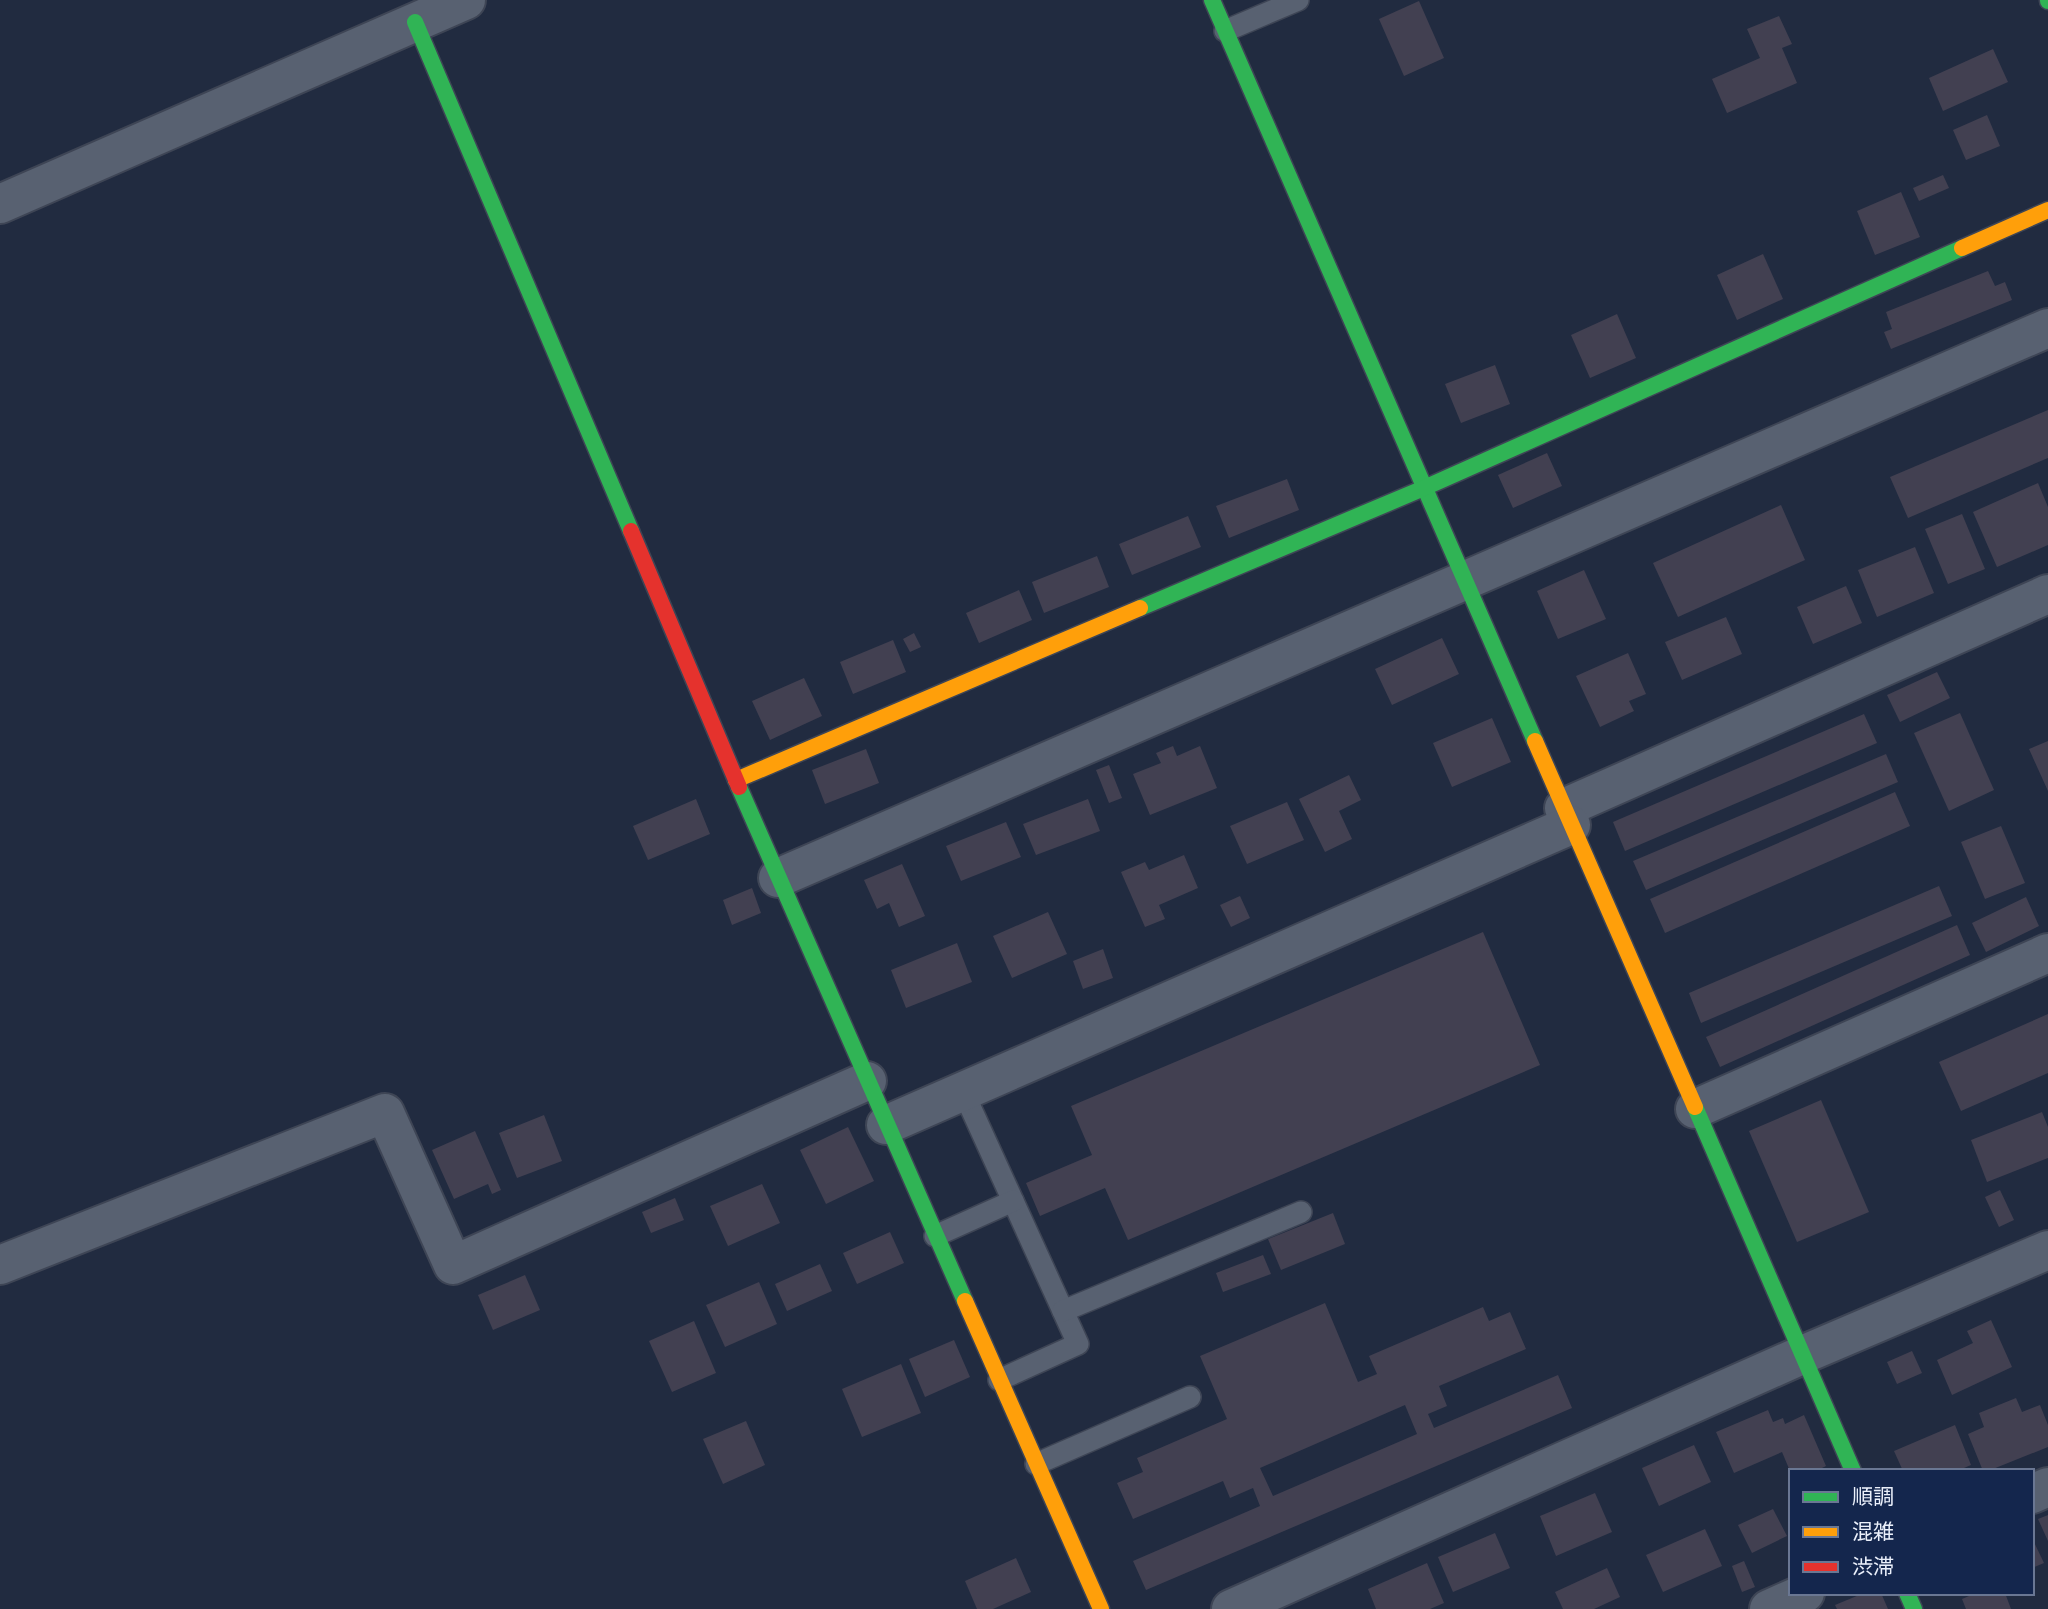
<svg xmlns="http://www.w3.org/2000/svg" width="2048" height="1609" viewBox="0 0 2048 1609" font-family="'DejaVu Sans','Noto Sans JP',sans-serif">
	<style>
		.building { fill: #424051; fill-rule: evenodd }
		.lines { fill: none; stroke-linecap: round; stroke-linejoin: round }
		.lane-casing { stroke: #3e4555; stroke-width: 24 }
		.street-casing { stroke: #3e4555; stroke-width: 42 }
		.fast-casing { stroke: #3e4555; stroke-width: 19 }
		.slow-casing { stroke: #3e4555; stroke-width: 19 }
		.jam-casing { stroke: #3e4555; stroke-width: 19 }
		.lane { stroke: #586171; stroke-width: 21 }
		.street { stroke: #586171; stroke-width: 38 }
		.fast { stroke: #30b455; stroke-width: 16 }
		.slow { stroke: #ff9f0a; stroke-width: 16 }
		.jam { stroke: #e5322d; stroke-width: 16 }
	</style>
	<rect width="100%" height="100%" fill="#212b40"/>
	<g class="building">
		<path d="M 1419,1 L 1444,58 L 1404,76 L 1379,19 Z"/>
		<path d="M 1779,16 L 1792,44 L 1782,48 L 1797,83 L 1727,113 L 1712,79 L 1760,58 L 1747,29 Z"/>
		<path d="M 1993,49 L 2008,82 L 1943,111 L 1929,78 Z"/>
		<path d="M 1987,115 L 2000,146 L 1966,160 L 1953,130 Z"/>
		<path d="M 1943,175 L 1949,188 L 1919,201 L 1913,188 Z"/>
		<path d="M 1901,192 L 1920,237 L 1875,255 L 1857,211 Z"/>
		<path d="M 1763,254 L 1783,299 L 1737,320 L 1717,275 Z"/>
		<path d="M 1988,271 L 1995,286 L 2005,282 L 2012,300 L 1891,349 L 1884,332 L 1892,329 L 1886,312 Z"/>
		<path d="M 1617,314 L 1636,358 L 1590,378 L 1571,335 Z"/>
		<path d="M 1495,365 L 1510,404 L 1461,423 L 1445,384 Z"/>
		<path d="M 2048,410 L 2048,458 L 1908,518 L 1890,477 Z"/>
		<path d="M 1547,453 L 1562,486 L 1513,508 L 1498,475 Z"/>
		<path d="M 1287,479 L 1299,510 L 1229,538 L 1216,506 Z"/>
		<path d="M 2038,483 L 2048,507 L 2048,545 L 1997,567 L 1973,512 Z"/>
		<path d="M 1781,505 L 1805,560 L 1678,617 L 1653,563 Z"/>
		<path d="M 1962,514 L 1985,569 L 1948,584 L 1925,529 Z"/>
		<path d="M 1188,516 L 1201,547 L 1132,575 L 1119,544 Z"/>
		<path d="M 1915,547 L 1934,593 L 1877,617 L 1858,570 Z"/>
		<path d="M 1097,556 L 1109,587 L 1044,613 L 1032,582 Z"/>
		<path d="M 1584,570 L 1606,619 L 1558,639 L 1537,591 Z"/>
		<path d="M 1846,586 L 1862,623 L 1813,644 L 1797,607 Z"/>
		<path d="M 1019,590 L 1032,620 L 979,643 L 966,613 Z"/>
		<path d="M 1726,617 L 1742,654 L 1682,680 L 1665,642 Z"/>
		<path d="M 914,633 L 921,647 L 910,652 L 903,639 Z"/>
		<path d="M 1442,638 L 1459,674 L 1392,705 L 1375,669 Z"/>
		<path d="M 893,640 L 906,672 L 853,694 L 840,662 Z"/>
		<path d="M 1628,653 L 1646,694 L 1629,701 L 1634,711 L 1600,727 L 1576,676 Z"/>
		<path d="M 1937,672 L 1950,698 L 1900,722 L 1887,695 Z"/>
		<path d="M 804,678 L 822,716 L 770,740 L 752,701 Z"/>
		<path d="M 1960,713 L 1994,790 L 1949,811 L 1914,733 Z"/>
		<path d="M 1864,714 L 1877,743 L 1625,851 L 1613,822 Z"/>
		<path d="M 1492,718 L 1511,762 L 1452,787 L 1433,743 Z"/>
		<path d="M 2048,741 L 2048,791 L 2029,749 Z"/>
		<path d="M 1173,746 L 1177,756 L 1200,746 L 1217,788 L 1150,815 L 1133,774 L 1161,763 L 1156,753 Z"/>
		<path d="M 866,749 L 879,783 L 825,804 L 812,770 Z"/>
		<path d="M 1886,754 L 1898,782 L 1646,890 L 1633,861 Z"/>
		<path d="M 1109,765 L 1122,798 L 1109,803 L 1096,770 Z"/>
		<path d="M 1349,775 L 1361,800 L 1339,811 L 1352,839 L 1325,852 L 1299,799 Z"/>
		<path d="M 1895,792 L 1910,826 L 1665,933 L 1650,899 Z"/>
		<path d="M 696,799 L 710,834 L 648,860 L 633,826 Z"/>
		<path d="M 1088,799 L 1100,831 L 1036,855 L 1023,824 Z"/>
		<path d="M 1287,802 L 1304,840 L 1247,864 L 1230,826 Z"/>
		<path d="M 1006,822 L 1021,857 L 961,881 L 946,846 Z"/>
		<path d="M 2001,826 L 2025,883 L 1985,899 L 1961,842 Z"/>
		<path d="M 1184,855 L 1198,888 L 1159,905 L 1165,919 L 1145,927 L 1121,872 L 1145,862 L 1149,870 Z"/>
		<path d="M 902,864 L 925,916 L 899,927 L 889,903 L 877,909 L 864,880 Z"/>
		<path d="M 1939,886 L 1952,916 L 1701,1023 L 1689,993 Z"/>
		<path d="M 752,888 L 761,913 L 732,925 L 723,900 Z"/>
		<path d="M 1240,896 L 1250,918 L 1231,927 L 1220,905 Z"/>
		<path d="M 2026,897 L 2039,926 L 1986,952 L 1972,923 Z"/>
		<path d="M 1048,912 L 1067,954 L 1012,978 L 993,936 Z"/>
		<path d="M 1957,925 L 1970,955 L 1720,1067 L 1706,1037 Z"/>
		<path d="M 1483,932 L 1540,1065 L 1128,1240 L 1105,1188 L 1040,1216 L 1026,1183 L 1092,1155 L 1071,1106 Z"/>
		<path d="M 957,943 L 972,982 L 906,1008 L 891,970 Z"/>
		<path d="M 1103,949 L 1113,978 L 1083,989 L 1073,961 Z"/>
		<path d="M 2048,1014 L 2048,1073 L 1961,1111 L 1939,1062 Z"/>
		<path d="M 1821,1100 L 1869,1212 L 1797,1242 L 1749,1131 Z"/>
		<path d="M 2042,1112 L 2048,1127 L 2048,1158 L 1987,1182 L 1971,1140 Z"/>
		<path d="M 544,1115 L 562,1161 L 517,1178 L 499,1133 Z"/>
		<path d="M 848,1127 L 874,1181 L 826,1204 L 800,1150 Z"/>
		<path d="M 475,1131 L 501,1190 L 492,1194 L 488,1184 L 454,1199 L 432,1150 Z"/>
		<path d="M 762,1184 L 780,1223 L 728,1246 L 710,1206 Z"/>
		<path d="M 2000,1190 L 2014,1220 L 1999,1227 L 1985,1197 Z"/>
		<path d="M 675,1198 L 684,1220 L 651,1233 L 642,1212 Z"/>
		<path d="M 1333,1213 L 1345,1244 L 1281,1270 L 1268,1239 Z"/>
		<path d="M 890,1232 L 904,1263 L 857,1284 L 843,1253 Z"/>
		<path d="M 1263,1255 L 1271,1274 L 1223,1292 L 1216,1273 Z"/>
		<path d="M 820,1264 L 832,1291 L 787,1311 L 775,1284 Z"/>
		<path d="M 525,1275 L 540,1310 L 493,1330 L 478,1295 Z"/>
		<path d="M 759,1282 L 777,1324 L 725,1347 L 706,1305 Z"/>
		<path d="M 1325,1303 L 1358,1382 L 1377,1374 L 1369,1356 L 1483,1307 L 1489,1321 L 1510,1312 L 1526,1349 L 1439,1386 L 1447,1406 L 1428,1414 L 1434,1428 L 1558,1375 L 1572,1408 L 1146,1590 L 1133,1561 L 1260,1506 L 1253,1488 L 1230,1498 L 1223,1481 L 1133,1519 L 1117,1483 L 1143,1472 L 1137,1458 L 1227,1419 L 1200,1356 ZM 1405,1405 L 1417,1434 L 1273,1496 L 1260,1468 Z"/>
		<path d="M 1991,1320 L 2012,1367 L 1952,1395 L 1937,1360 L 1973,1343 L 1967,1331 Z"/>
		<path d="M 694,1321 L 716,1373 L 672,1392 L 649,1341 Z"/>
		<path d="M 954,1340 L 970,1377 L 925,1397 L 909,1359 Z"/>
		<path d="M 1912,1351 L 1922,1373 L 1897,1384 L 1887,1362 Z"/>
		<path d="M 901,1364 L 921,1413 L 862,1437 L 842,1389 Z"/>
		<path d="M 2016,1398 L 2022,1412 L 2040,1405 L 2048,1425 L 2048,1447 L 1988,1471 L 1983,1471 L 1968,1434 L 1984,1427 L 1979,1413 Z"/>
		<path d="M 1768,1410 L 1773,1422 L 1783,1418 L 1785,1424 L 1804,1415 L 1826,1466 L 1816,1471 L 1790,1471 L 1782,1452 L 1734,1473 L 1716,1432 Z"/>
		<path d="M 746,1421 L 765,1465 L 723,1484 L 703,1439 Z"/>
		<path d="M 1955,1425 L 1971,1465 L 1957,1471 L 1903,1471 L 1894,1451 Z"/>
		<path d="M 1694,1445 L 1711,1482 L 1659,1506 L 1642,1468 Z"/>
		<path d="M 1595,1493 L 1612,1532 L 1556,1556 L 1540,1516 Z"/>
		<path d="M 1773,1509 L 1787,1536 L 1752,1553 L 1738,1525 Z"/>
		<path d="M 2048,1515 L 2048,1541 L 2038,1519 Z"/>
		<path d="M 1705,1529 L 1722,1566 L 1663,1592 L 1646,1555 Z"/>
		<path d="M 1495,1533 L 1510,1568 L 1453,1592 L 1438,1557 Z"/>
		<path d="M 2032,1538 L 2044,1563 L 2032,1568 Z"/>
		<path d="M 1016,1558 L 1031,1592 L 993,1609 L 977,1609 L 965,1581 Z"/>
		<path d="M 1744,1561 L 1755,1587 L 1742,1592 L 1732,1566 Z"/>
		<path d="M 1427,1563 L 1444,1603 L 1430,1609 L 1376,1609 L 1368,1589 Z"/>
		<path d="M 1607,1568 L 1620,1597 L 1594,1609 L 1563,1609 L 1555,1592 Z"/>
		<path d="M 1864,1593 L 1881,1593 L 1888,1609 L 1837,1609 L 1835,1605 Z"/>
		<path d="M 1976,1593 L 2005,1593 L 2011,1609 L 1966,1609 L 1962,1599 Z"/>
	</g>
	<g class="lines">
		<g class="lane-casing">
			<g id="lane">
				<path d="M 1225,31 L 1298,0"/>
				<path d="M 963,1091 L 1078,1344 L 999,1380"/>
				<path d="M 935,1236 L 1013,1201"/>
				<path d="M 1063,1311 L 1301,1212"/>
				<path d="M 1036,1464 L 1190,1397"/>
			</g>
		</g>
		<g class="street-casing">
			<g id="street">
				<path d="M 0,204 L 466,0"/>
				<path d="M 1564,808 L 2048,594"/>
				<path d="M 778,878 L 2048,328"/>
				<path d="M 1695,1109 L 2048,953"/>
				<path d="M 886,1125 L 1571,825"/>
				<path d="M 0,1265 L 385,1113 L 453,1265 L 867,1081"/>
				<path d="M 2032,1494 L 2048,1487"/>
				<path d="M 1231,1609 L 1802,1355 L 2048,1250"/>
				<path d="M 1769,1609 L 1805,1593"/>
			</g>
		</g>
		<g class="fast-casing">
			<g id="fast">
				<path d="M 1212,0 L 1535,741"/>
				<path d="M 2048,0 L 2048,1"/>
				<path d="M 415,22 L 631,531"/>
				<path d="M 1140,608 L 1424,488 L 1962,248"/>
				<path d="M 739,787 L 965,1301"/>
				<path d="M 1695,1107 L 1853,1471"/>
				<path d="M 1907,1593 L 1914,1609"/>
			</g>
		</g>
		<g class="slow-casing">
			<g id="slow">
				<path d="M 1962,248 L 2048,210"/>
				<path d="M 1535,741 L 1695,1107"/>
				<path d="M 736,780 L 1140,608"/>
				<path d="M 965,1301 L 1101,1609"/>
			</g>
		</g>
		<g class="jam-casing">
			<path id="jam" d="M 631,531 L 739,787"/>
		</g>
		<use href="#lane" class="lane"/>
		<use href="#street" class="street"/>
		<use href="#fast" class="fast"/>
		<use href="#slow" class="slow"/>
		<use href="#jam" class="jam"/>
	</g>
	<rect x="1789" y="1469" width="245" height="126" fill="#14264d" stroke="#6a7793" stroke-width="2"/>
	<rect x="1803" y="1492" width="35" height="10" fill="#30b455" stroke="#6a7793" stroke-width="2"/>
	<text x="1852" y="1504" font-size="21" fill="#ebf0fb">順調</text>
	<rect x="1803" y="1527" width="35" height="10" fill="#ff9f0a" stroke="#6a7793" stroke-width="2"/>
	<text x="1852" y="1539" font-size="21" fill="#ebf0fb">混雑</text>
	<rect x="1803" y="1562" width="35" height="10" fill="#e5322d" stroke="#6a7793" stroke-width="2"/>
	<text x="1852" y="1574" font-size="21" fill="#ebf0fb">渋滞</text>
</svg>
